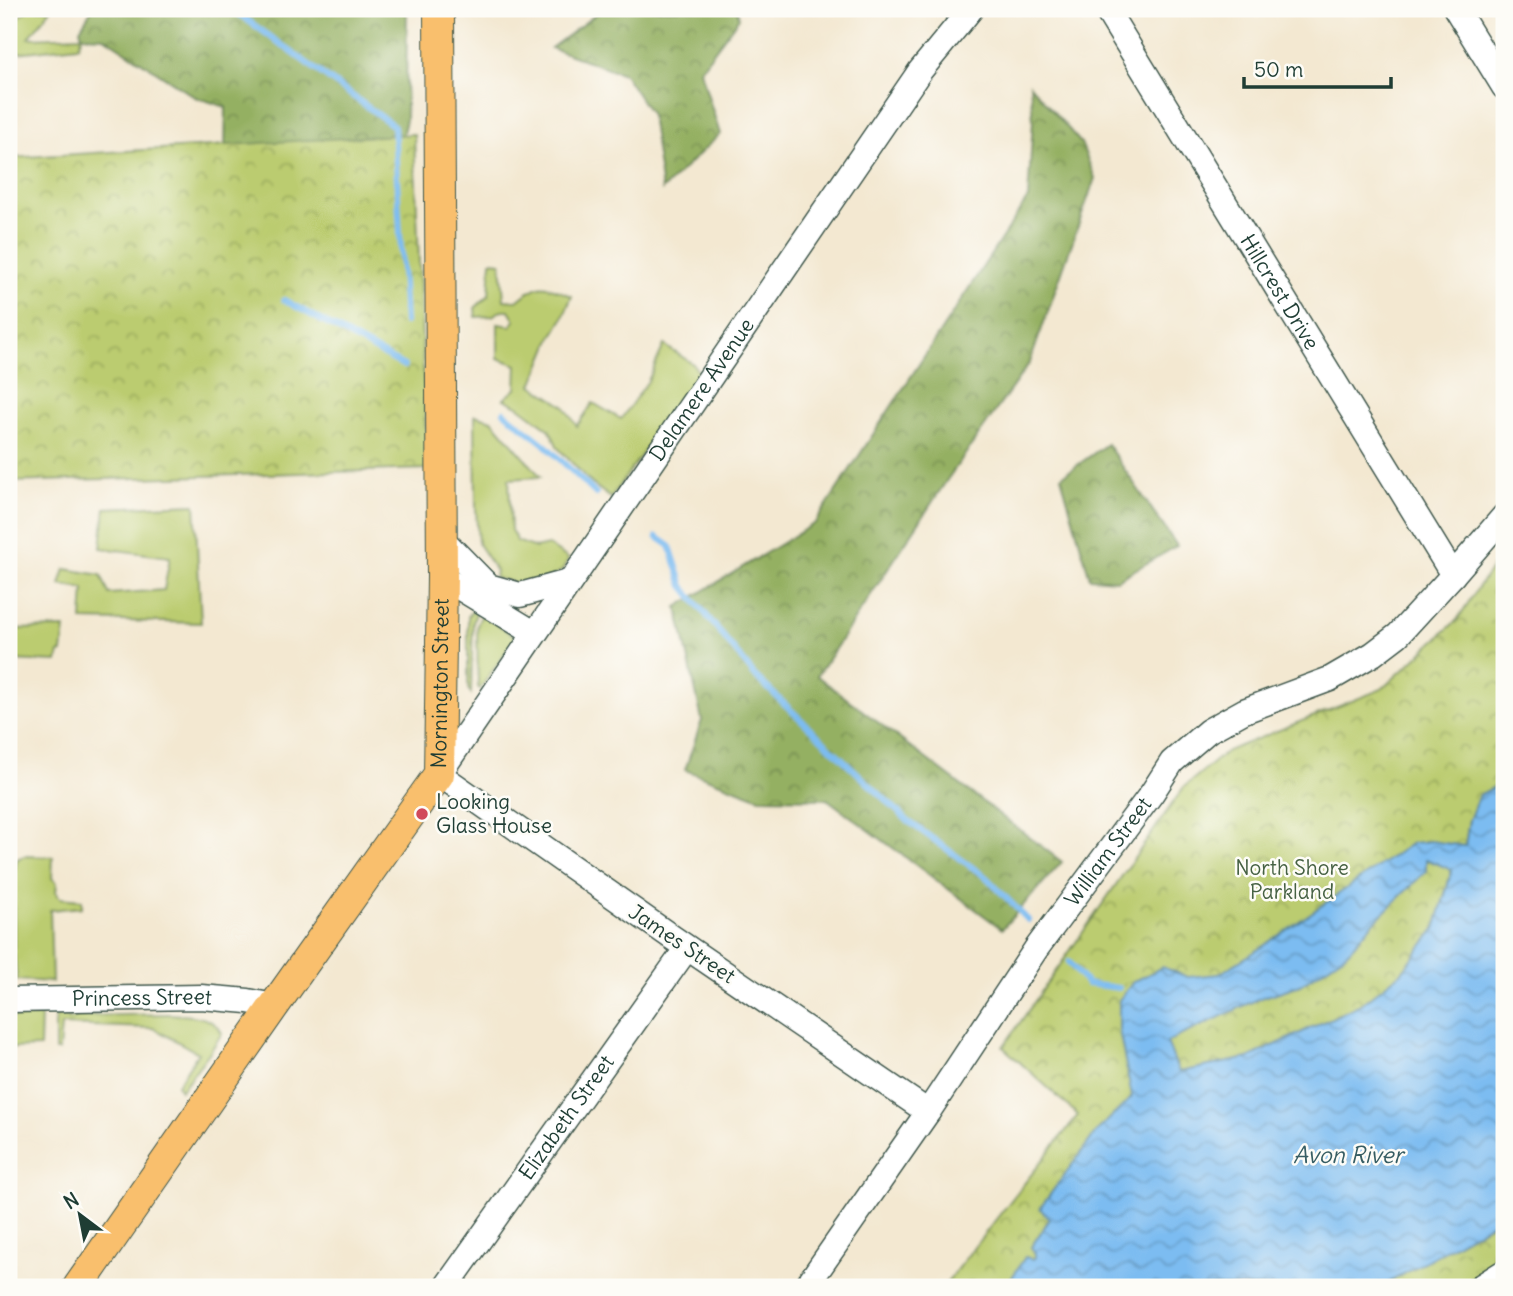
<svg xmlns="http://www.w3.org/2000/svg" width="1513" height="1296" viewBox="0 0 1513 1296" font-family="Delius,sans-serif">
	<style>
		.green { fill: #bbcc6f; stroke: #6d8452; stroke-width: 2 }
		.forest { fill: url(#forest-crowns); stroke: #5a764b; stroke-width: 2 }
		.park { fill: url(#park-crowns); stroke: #6d8452; stroke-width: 2 }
		.water { fill: url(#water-waves); stroke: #4e7c92; stroke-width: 2; fill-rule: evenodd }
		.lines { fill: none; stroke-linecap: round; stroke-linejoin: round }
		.stream { stroke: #7cbcf1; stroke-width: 6 }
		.minor-casing { stroke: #3f574c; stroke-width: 27 }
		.major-casing { stroke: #3f574c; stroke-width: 32 }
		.minor { stroke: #fff; stroke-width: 24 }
		.major { stroke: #f9bf6d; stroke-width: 30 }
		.poi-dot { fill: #d1495b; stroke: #fdfcf7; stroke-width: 2.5 }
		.labels { text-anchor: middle; stroke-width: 5; stroke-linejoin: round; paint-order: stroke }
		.street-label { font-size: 21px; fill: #1f3d34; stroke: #fdfcf7 }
		.poi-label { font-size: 21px; fill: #1f3d34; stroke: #fdfcf7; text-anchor: start }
		.park-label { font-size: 21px; fill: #466143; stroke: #fdfcf7 }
		.water-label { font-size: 23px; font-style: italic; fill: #365d63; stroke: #fdfcf7 }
	</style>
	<defs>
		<pattern id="forest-crowns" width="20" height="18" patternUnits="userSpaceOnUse" patternTransform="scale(1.75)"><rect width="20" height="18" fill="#94b062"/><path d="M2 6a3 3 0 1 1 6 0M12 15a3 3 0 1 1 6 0" fill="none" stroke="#789052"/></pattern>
		<pattern id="park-crowns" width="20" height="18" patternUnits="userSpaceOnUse" patternTransform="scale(1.75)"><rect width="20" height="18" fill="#bbcc6f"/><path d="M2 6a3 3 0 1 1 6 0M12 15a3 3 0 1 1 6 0" fill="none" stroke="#97a75c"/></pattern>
		<pattern id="water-waves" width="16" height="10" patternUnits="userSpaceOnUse" patternTransform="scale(1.75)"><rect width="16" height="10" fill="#7cbcf1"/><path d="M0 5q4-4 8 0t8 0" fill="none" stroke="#659ac4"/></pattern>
	</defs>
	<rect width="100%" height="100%" fill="#fdfcf7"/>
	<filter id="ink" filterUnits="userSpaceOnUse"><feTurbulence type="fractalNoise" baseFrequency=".0143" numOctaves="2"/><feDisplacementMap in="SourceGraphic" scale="14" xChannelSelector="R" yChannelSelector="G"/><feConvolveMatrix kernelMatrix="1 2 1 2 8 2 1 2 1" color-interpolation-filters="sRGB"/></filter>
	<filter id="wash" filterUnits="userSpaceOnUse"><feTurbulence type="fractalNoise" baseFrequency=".00686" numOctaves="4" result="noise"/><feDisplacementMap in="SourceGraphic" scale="28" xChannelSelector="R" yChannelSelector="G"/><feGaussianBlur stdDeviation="1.57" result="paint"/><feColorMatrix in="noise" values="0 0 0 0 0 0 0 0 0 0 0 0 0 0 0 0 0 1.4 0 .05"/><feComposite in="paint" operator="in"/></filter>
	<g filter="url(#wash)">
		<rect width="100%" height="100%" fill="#f3e8d1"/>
		<g class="green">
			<path d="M 29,9 L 51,9 L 29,38 L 82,36 L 78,46 L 9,54 L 9,25 Z"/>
			<path d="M 491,261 L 501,262 L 504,300 L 517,301 C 541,280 543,285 572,296 L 562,320 L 552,337 L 532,385 L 564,406 L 577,426 L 593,403 L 621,419 L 648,381 L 664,345 L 693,364 L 699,373 L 611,498 L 591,483 L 558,448 L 550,430 L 518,406 L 504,399 L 516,389 L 517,365 L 498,358 L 498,324 L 511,326 L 515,320 L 509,310 L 502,310 L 492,316 L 476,317 L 475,308 L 489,295 Z"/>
			<path d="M 475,415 L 492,420 L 541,477 L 509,479 L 511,530 L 517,541 L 535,548 L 548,545 L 569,559 L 562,571 L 532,587 L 495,578 L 496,571 L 478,544 L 476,508 Z"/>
			<path d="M 195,504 L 201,623 L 82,620 L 84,589 L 60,585 L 65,569 L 101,575 L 109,594 L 164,590 L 170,557 L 101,548 L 105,508 Z"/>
			<path d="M 474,610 L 476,613 L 473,623 L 471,693 L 468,689 L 468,617 L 470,613 Z"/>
			<path d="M 483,615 L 516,637 L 480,689 L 478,687 L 477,626 L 480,618 Z"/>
			<path d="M 65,628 L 62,652 L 59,653 L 57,662 L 10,660 L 11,629 Z"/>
			<path d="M 24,856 L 53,857 L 52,878 L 57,883 L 56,892 L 60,898 L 82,900 L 82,907 L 50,910 L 52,982 L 17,980 L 14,952 L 13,877 L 17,859 Z"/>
			<path d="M 169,1014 C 188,1016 212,1014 222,1033 L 212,1049 L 181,1090 L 177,1085 L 198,1053 L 153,1028 L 61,1025 L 59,1051 L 55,1051 L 55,1016 L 68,1017 L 68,1019 L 75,1018 L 76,1016 Z"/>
			<path d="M 41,1016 L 40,1047 L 9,1048 L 9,1017 Z"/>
		</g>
		<g class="forest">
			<path d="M 92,9 L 407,9 L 406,120 L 383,214 L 224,188 L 226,107 L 195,97 L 104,37 L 82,36 L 80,29 Z"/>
			<path d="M 603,9 L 737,9 L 739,18 L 700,70 L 720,134 L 662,190 L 651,115 L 624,74 L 551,48 Z"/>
			<path d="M 1030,85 L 1081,143 L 1095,178 L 1030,362 L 947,480 L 817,676 L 1062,862 L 1002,929 L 827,799 L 760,798 L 685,770 L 702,720 L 677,607 L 815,523 L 1028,198 L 1033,120 Z"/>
			<path d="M 1107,444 L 1177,546 L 1117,580 L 1090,578 L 1061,477 Z"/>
		</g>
		<g class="park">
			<path d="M 414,134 L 427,469 L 9,482 L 9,158 Z"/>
			<path d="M 1504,552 L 1504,790 L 1494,787 L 1469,820 L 1465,846 L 1452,869 L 1435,929 L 1402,972 L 1361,1004 L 1248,1058 L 1177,1073 L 1049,1220 L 1031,1247 L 1036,1255 L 1033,1260 L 1025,1258 L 1006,1287 L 943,1287 L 1078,1115 L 1003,1047 L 1184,787 L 1227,751 L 1382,689 L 1457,620 L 1485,577 Z"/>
			<path d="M 1504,1216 L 1504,1287 L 1381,1287 L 1503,1217 Z"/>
		</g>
		<path class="water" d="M 1494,787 L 1504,790 L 1504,1216 L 1381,1287 L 1006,1287 L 1025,1257 L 1033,1259 L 1036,1256 L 1031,1247 L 1049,1220 L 1040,1208 L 1097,1131 L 1132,1097 L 1119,1030 L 1119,1000 L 1133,982 L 1162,967 L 1188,977 L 1219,974 L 1259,949 L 1412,843 L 1431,841 L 1465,846 L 1469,820 L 1479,795 ZM 1426,859 L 1452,870 L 1435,929 L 1402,972 L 1361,1004 L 1248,1058 L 1179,1072 L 1167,1042 L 1258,999 L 1300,985 L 1346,954 L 1373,923 L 1426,871 Z"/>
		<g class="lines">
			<g class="stream">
				<path d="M 232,9 L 394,126 L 405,322"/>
				<path d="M 284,300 L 404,366"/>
				<path d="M 504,412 L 544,444 L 596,494"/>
				<path d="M 657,537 L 670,546 L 683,586 L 755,676 L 908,821 L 987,878 L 1028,920"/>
				<path d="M 1069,962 L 1087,984 L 1119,988"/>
			</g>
		</g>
	</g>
	<g filter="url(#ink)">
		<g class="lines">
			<g class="minor-casing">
				<g id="minor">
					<path id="s1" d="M 1106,9 L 1453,575"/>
					<path d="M 1456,9 L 1504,87"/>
					<path d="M 441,538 L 488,586 L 520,595 L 568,582"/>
					<path d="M 442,577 L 534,633"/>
					<path id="s2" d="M 9,1000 L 201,997 L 248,1001 L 274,1006"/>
					<path id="s3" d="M 928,1112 L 673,938 L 439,774 L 920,71 L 971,9"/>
					<path id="s4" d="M 446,1287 L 687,948"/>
					<path id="s5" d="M 806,1287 L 928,1112 L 1036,949 L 1152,793 L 1172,762 L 1208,731 L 1244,711 L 1330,679 L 1373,654 L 1398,635 L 1453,575 L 1504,516"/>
					<path d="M 1480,1287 L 1504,1272"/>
				</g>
			</g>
			<g class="major-casing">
				<g id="major">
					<path id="s6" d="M 78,1287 L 274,1006 L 439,774 L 442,577 L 439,9"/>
				</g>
			</g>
			<use href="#minor" class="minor"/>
			<use href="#major" class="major"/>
		</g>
	</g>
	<circle class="poi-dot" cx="422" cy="814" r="7"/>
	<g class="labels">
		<g class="street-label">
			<text dy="7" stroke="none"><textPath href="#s1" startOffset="332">Hillcrest Drive</textPath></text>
			<text dy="7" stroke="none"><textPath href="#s3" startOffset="1060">Delamere Avenue</textPath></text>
			<text dy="7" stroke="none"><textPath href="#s6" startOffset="718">Mornington Street</textPath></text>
			<text dy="7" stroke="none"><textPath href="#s5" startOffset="530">William Street</textPath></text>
			<text transform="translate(682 944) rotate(34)" y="7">James Street</text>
			<text dy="7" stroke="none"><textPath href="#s2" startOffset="133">Princess Street</textPath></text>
			<text dy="7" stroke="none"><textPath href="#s4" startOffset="208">Elizabeth Street</textPath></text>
		</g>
		<g class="poi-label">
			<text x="436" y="809">Looking<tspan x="436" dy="24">Glass House</tspan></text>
		</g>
		<g class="park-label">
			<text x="1292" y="875">North Shore<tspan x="1292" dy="24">Parkland</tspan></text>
		</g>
		<g class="water-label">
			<text x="1348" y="1163">Avon River</text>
		</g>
	</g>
	<rect width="1513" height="1296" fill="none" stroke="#fdfcf7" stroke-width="35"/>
	<g transform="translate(80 1215) rotate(328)" stroke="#fdfcf7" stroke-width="5" paint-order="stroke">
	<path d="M0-5L12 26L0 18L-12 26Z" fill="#1f3d34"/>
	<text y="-10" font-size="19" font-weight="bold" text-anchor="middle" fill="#1f3d34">N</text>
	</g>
	<path d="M1244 77v10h147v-10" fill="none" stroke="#1f3d34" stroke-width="3.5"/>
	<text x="1254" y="77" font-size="21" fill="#1f3d34" stroke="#fdfcf7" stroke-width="5" paint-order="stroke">50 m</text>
</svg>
